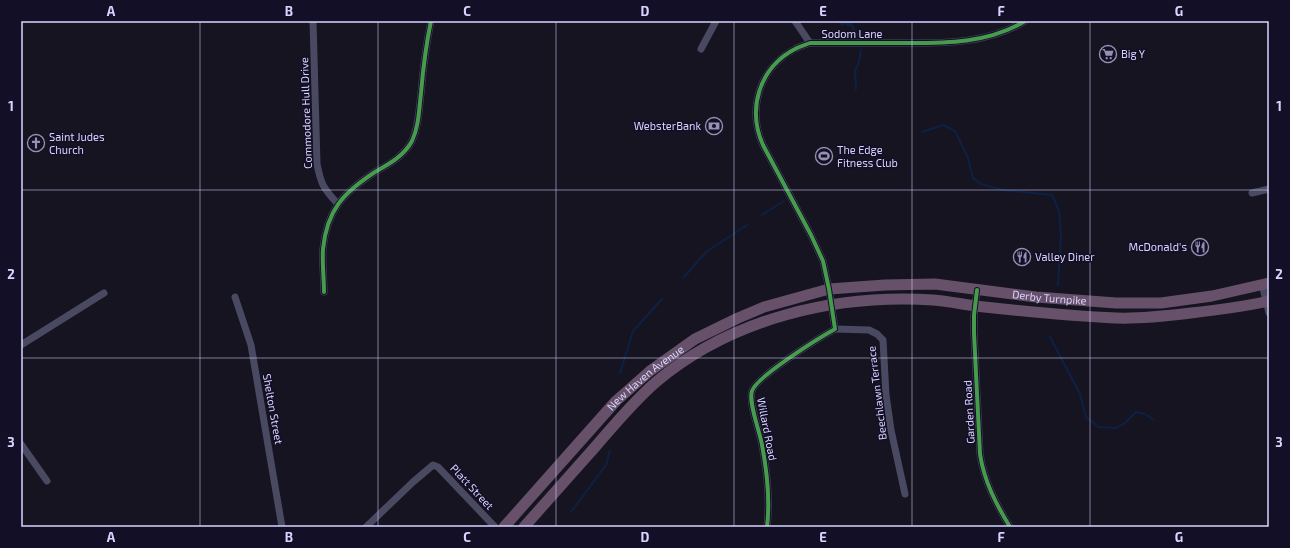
<svg xmlns="http://www.w3.org/2000/svg" width="1290" height="548" viewBox="0 0 1290 548" font-family="'Exo 2',sans-serif">
	<style>
		.water { fill: #0d2144 }
		.lines { fill: none; stroke-linecap: round; stroke-linejoin: round }
		.stream { stroke: #0d2144; stroke-width: 2 }
		.minor { stroke: #4a4962; stroke-width: 7 }
		.highway { stroke: #67516a; stroke-width: 11 }
		.cycleway-casing { stroke: #130f26; stroke-width: 6 }
		.cycleway { stroke: #469c4c; stroke-width: 4 }
		.grid { fill: none; stroke: #d9d4ff; stroke-width: 1; stroke-opacity: 0.55 }
		.labels { text-anchor: middle; stroke-width: 3; stroke-linejoin: round; paint-order: stroke }
		.street-label { font-size: 11px; fill: #d9d4ff; stroke: #130f26 }
		.poi-label { font-size: 11px; fill: #d9d4ff; stroke: #130f26; text-anchor: start }
		.neatline { fill: none; stroke: #d9d4ff; stroke-width: 1.5 }
		.grid-label { font-size: 13px; text-anchor: middle; font-weight: bold; fill: #d9d4ff }
	</style>
	<rect width="100%" height="100%" fill="#161421"/>
	<path class="water" d="M 836,21 L 852,21 L 852,25 L 849,27 L 845,24 L 842,26 Z"/>
	<g class="lines">
		<g class="stream">
			<path d="M 849,21 L 857,35"/>
			<path d="M 856,89 L 855,71 L 859,62 L 861,50"/>
			<path d="M 922,132 L 943,125 L 955,131 L 968,158 L 973,178 L 981,184 L 1003,190 L 1052,195 L 1059,211 L 1061,234 L 1058,285"/>
			<path d="M 762,215 L 784,201"/>
			<path d="M 684,277 L 706,252 L 747,225"/>
			<path d="M 1050,337 L 1080,394 L 1086,417 L 1099,427 L 1116,428 L 1125,423 L 1136,412 L 1145,414 L 1154,420"/>
			<path d="M 620,373 L 633,331 L 662,299"/>
			<path d="M 571,512 L 606,465 L 610,451"/>
		</g>
		<g class="minor">
			<path d="M 313,21 L 317,164 C 321,184 323,188 337,203"/>
			<path d="M 795,21 L 810,43"/>
			<path d="M 701,49 L 716,21"/>
			<path d="M 1252,193 L 1269,189"/>
			<path d="M 1262,284 L 1269,313"/>
			<path d="M 977,290 L 974,315 L 974,333 L 980,454 C 984,481 996,504 1010,527"/>
			<path d="M 324,292 C 324,278 322,263 323,249 C 327,210 343,193 375,172 C 389,164 404,156 412,141 C 419,126 419,109 421,93 C 423,69 426,45 431,21"/>
			<path d="M 235,297 L 251,345 L 282,527"/>
			<path d="M 835,329 L 869,330 L 877,334 L 883,340 L 886,395 L 891,430 L 905,494"/>
			<path d="M 21,345 L 104,293"/>
			<path d="M 21,444 L 47,481"/>
			<path d="M 366,527 L 413,482 L 433,465 L 438,467 L 495,527"/>
			<path d="M 767,527 C 770,501 767,471 762,445 C 760,432 748,402 752,391 C 756,377 819,338 835,329 L 829,289 L 823,261 L 811,235 L 763,145 C 747,109 759,68 795,49 C 800,46 805,45 810,43 C 838,43 867,43 896,43 C 939,43 986,45 1025,21"/>
		</g>
		<g class="highway">
			<path id="s1" d="M 504,527 L 616,401 L 650,371 L 695,339 L 738,318 L 764,307 L 829,289 L 885,285 L 935,284 L 1036,297 L 1116,303 L 1161,303 L 1212,296 L 1269,283"/>
			<path d="M 524,527 C 548,500 572,473 596,446 C 615,424 634,401 656,382 C 732,318 835,294 933,300 C 947,301 961,304 975,306 C 1021,311 1069,316 1116,318 C 1141,319 1166,316 1191,313 C 1217,310 1243,307 1269,301"/>
		</g>
		<g class="cycleway-casing">
			<g id="cycleway">
				<path d="M 977,290 L 974,315 L 974,333 L 980,454 C 984,481 996,504 1010,527"/>
				<path d="M 324,292 C 324,278 322,263 323,249 C 327,210 343,193 375,172 C 389,164 404,156 412,141 C 419,126 419,109 421,93 C 423,69 426,45 431,21"/>
				<path d="M 767,527 C 770,501 767,471 762,445 C 760,432 748,402 752,391 C 756,377 819,338 835,329 L 829,289 L 823,261 L 811,235 L 763,145 C 747,109 759,68 795,49 C 800,46 805,45 810,43 C 838,43 867,43 896,43 C 939,43 986,45 1025,21"/>
			</g>
		</g>
		<use href="#cycleway" class="cycleway"/>
	</g>
	<path class="grid" d="M 200,21 L 200,527M 378,21 L 378,527M 556,21 L 556,527M 734,21 L 734,527M 912,21 L 912,527M 1090,21 L 1090,527M 21,190 L 1269,190M 21,358 L 1269,358"/>
	<defs>
		<g id="supermarket-ring" transform="scale(0.9)"><circle r="9.5" fill="#130f26" stroke="#9591b1" stroke-width="1.5"/><path d="M-6-5.5h2.5l.6 2H6L4.5 2H-2.5L-4.4-4H-6ZM-1.5 3.2a1.3 1.3 0 1 0 .1 0ZM3 3.2a1.3 1.3 0 1 0 .1 0Z" fill="#9591b1"/></g>
		<g id="bank-ring" transform="scale(0.9)"><circle r="9.5" fill="#130f26" stroke="#9591b1" stroke-width="1.5"/><path d="M-6-4H6V4H-6ZM0-2.3a2.3 2.3 0 1 0 0 4.6a2.3 2.3 0 1 0 0-4.6Z" fill="#9591b1"/></g>
		<g id="church-ring" transform="scale(0.9)"><circle r="9.5" fill="#130f26" stroke="#9591b1" stroke-width="1.5"/><path d="M-1.2-6h2.4v3.5h3.3v2.4h-3.3V6h-2.4V-.1h-3.3v-2.4h3.3Z" fill="#9591b1"/></g>
		<g id="stadium-ring" transform="scale(0.9)"><circle r="9.5" fill="#130f26" stroke="#9591b1" stroke-width="1.5"/><path d="M0-5a6.5 5 0 1 0 0 10a6.5 5 0 1 0 0-10ZM-3.5-1.8h7v3.6h-7Z" fill="#9591b1"/></g>
		<g id="restaurant-ring" transform="scale(0.9)"><circle r="9.5" fill="#130f26" stroke="#9591b1" stroke-width="1.5"/><path d="M-5-6h1v4h1v-4h1v4h1v-4h1v5L-1.5 .5V6h-2V.5L-5-1ZM5-6V6H3V1.5H1.5Q1.5-4 5-6Z" fill="#9591b1"/></g>
	</defs>
	<g fill-rule="evenodd">
		<use href="#supermarket-ring" x="1108" y="54"/>
		<use href="#bank-ring" x="714" y="126"/>
		<use href="#church-ring" x="36" y="143"/>
		<use href="#stadium-ring" x="824" y="156"/>
		<use href="#restaurant-ring" x="1200" y="247"/>
		<use href="#restaurant-ring" x="1022" y="257"/>
	</g>
	<g class="labels">
		<g class="street-label">
			<text x="852" y="38">Sodom Lane</text>
			<text transform="translate(306 113) rotate(-92)" y="4">Commodore Hull Drive</text>
			<text dy="4" stroke="none"><textPath href="#s1" startOffset="634">Derby Turnpike</textPath></text>
			<text dy="4" stroke="none"><textPath href="#s1" startOffset="206">New Haven Avenue</textPath></text>
			<text transform="translate(877 393) rotate(-97)" y="4">Beechlawn Terrace</text>
			<text transform="translate(273 409) rotate(80)" y="4">Shelton Street</text>
			<text transform="translate(969 412) rotate(-93)" y="4">Garden Road</text>
			<text transform="translate(767 429) rotate(79)" y="4">Willard Road</text>
			<text transform="translate(472 487) rotate(47)" y="4">Platt Street</text>
		</g>
		<g class="poi-label">
			<text x="1121" y="58">Big Y</text>
			<text x="701" y="130" text-anchor="end">WebsterBank</text>
			<text x="49" y="141">Saint Judes<tspan x="49" dy="13">Church</tspan></text>
			<text x="837" y="154">The Edge<tspan x="837" dy="13">Fitness Club</tspan></text>
			<text x="1187" y="251" text-anchor="end">McDonald's</text>
			<text x="1035" y="261">Valley Diner</text>
		</g>
	</g>
	<rect width="1290" height="548" fill="none" stroke="#130f26" stroke-width="44"/>
	<rect x="22" y="22" width="1246" height="504" class="neatline"/>
	<g class="grid-label">
		<text x="111" y="16">A</text>
		<text x="289" y="16">B</text>
		<text x="467" y="16">C</text>
		<text x="645" y="16">D</text>
		<text x="823" y="16">E</text>
		<text x="1001" y="16">F</text>
		<text x="1179" y="16">G</text>
		<text x="11" y="111">1</text>
		<text x="1279" y="111">1</text>
		<text x="11" y="279">2</text>
		<text x="1279" y="279">2</text>
		<text x="11" y="447">3</text>
		<text x="1279" y="447">3</text>
		<text x="111" y="542">A</text>
		<text x="289" y="542">B</text>
		<text x="467" y="542">C</text>
		<text x="645" y="542">D</text>
		<text x="823" y="542">E</text>
		<text x="1001" y="542">F</text>
		<text x="1179" y="542">G</text>
	</g>
</svg>
